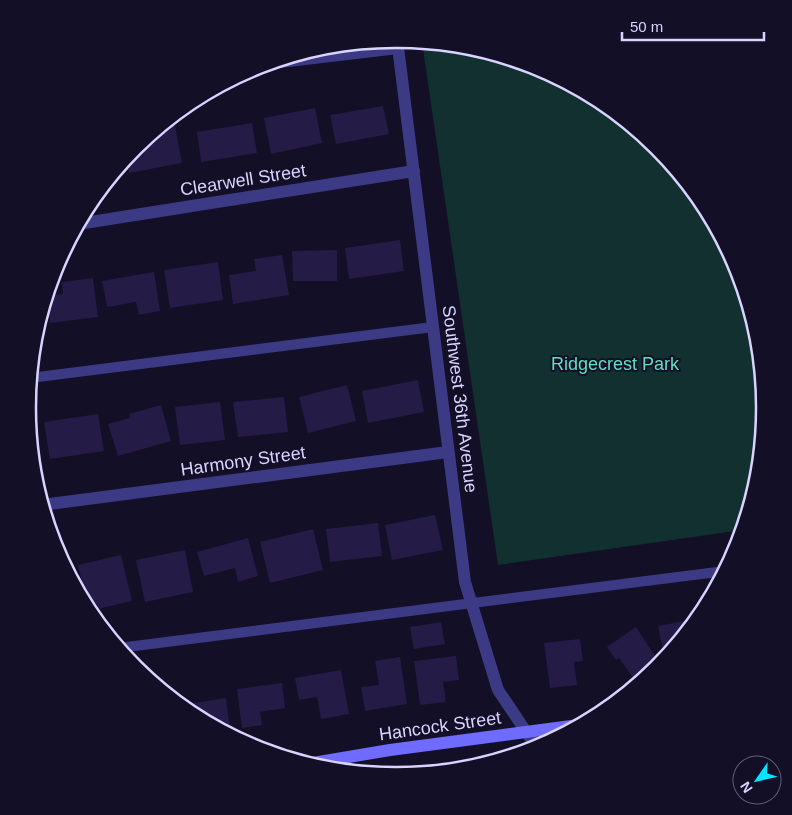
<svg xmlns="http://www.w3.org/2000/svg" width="792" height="815" viewBox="0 0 792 815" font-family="Arial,sans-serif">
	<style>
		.green { fill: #12302f }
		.building { fill: #241b47 }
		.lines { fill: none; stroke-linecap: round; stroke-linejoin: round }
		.lane { stroke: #3d3a85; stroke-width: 10 }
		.street { stroke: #3d3a85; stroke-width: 12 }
		.secondary { stroke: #6f6bff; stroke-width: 12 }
		.labels { text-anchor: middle; stroke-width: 4; stroke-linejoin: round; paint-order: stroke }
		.street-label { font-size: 18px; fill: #d9d4ff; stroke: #130f26 }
		.park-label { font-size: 18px; fill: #5fe0c0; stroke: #130f26 }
		.rim { fill: none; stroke: #d9d4ff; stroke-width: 2.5 }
	</style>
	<rect width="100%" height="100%" fill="#130f26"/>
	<path class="green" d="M 422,42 C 462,45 498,53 536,67 C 547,71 558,79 569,84 C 676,142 749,249 761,370 C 762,383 765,396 764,408 C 764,451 754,490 742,530 L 498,565 Z"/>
	<g class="building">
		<path d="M 383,106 L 389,134 L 336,144 L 330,115 Z"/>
		<path d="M 315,108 L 322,143 L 271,154 L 264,118 Z"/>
		<path d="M 174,121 L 182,163 L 129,173 L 127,158 L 136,147 L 165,123 Z"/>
		<path d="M 252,123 L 257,153 L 201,162 L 197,132 Z"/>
		<path d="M 400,240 L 404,271 L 349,279 L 345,248 Z"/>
		<path d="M 337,250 L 337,281 L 293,281 L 292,251 Z"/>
		<path d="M 282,255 L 289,295 L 233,304 L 229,275 L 256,271 L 254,259 Z"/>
		<path d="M 218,262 L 223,300 L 170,308 L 164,270 Z"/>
		<path d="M 154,272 L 160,311 L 139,315 L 136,302 L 107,307 L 102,281 Z"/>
		<path d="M 93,278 L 98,317 L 50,323 L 47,296 L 63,294 L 62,282 Z"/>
		<path d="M 418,380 L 424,412 L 368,423 L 362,391 Z"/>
		<path d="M 347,385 L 356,421 L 308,433 L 299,397 Z"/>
		<path d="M 284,397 L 288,432 L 238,437 L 233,402 Z"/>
		<path d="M 220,402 L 225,440 L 180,445 L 175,407 Z"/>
		<path d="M 161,405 L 171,441 L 118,456 L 108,424 L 130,418 L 129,414 Z"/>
		<path d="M 98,414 L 104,451 L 50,459 L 44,422 Z"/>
		<path d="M 29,418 L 40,459 L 33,460 Z"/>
		<path d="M 435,515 L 443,550 L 392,560 L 385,525 Z"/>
		<path d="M 378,523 L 382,556 L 330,562 L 326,529 Z"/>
		<path d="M 313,529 L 323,570 L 270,583 L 260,542 Z"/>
		<path d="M 248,538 L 258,576 L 238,582 L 235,568 L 204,576 L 197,552 Z"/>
		<path d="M 185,550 L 193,592 L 145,602 L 136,560 Z"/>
		<path d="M 121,555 L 132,601 L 89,611 L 78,565 Z"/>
		<path d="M 696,619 L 667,656 L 664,656 L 658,626 Z"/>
		<path d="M 441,622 L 445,644 L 414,649 L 410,627 Z"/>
		<path d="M 636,627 L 660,664 L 636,682 L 619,658 L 616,660 L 607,647 Z"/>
		<path d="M 580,639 L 583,661 L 574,662 L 577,685 L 550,688 L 544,643 Z"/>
		<path d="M 456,656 L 459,680 L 443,682 L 446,702 L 420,705 L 414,661 Z"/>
		<path d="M 400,657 L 407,704 L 365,711 L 361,687 L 379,685 L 375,661 Z"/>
		<path d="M 341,670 L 349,714 L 321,719 L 317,697 L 299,700 L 295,678 Z"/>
		<path d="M 282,683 L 285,708 L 260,712 L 262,725 L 242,728 L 237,689 Z"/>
		<path d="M 226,698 L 230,729 L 222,730 L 191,714 L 181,705 Z"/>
	</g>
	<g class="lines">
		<g class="lane">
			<path d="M 263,65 L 398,49"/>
			<path d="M 30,378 L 433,327"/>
			<path d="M 119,648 L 725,571"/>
		</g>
		<g class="street">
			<path d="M 397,39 L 465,582 L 498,690 L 537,748"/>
			<path d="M 78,224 L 414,171"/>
			<path d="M 42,505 L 448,452"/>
		</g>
		<path class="secondary" d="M 307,764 L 390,750 L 579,725"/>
	</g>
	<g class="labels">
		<g class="street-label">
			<text transform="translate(243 180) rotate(-9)" y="6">Clearwell Street</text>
			<text transform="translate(460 399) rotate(83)" y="6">Southwest 36th Avenue</text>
			<text transform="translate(243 461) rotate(-8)" y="6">Harmony Street</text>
			<text transform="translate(440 726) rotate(-8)" y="6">Hancock Street</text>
		</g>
		<g class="park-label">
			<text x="615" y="370">Ridgecrest Park</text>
		</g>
	</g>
	<path d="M0 0H792V815H0ZM395 48H397A359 359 0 0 1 756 407V408A359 359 0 0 1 397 767H395A359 359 0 0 1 36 408V407A359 359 0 0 1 395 48Z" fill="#130f26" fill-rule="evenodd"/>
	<path class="rim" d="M395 48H397A359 359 0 0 1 756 407V408A359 359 0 0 1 397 767H395A359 359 0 0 1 36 408V407A359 359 0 0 1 395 48Z"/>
	<g transform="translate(757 780) rotate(236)"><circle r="24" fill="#130f26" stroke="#625e7d"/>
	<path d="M0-4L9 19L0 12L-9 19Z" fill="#00e5ff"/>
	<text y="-8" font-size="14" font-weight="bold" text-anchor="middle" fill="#d9d4ff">N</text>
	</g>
	<path d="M622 32v8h142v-8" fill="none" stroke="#d9d4ff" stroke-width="2.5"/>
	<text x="630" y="32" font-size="15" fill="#d9d4ff" stroke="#130f26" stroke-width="4" paint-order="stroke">50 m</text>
</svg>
